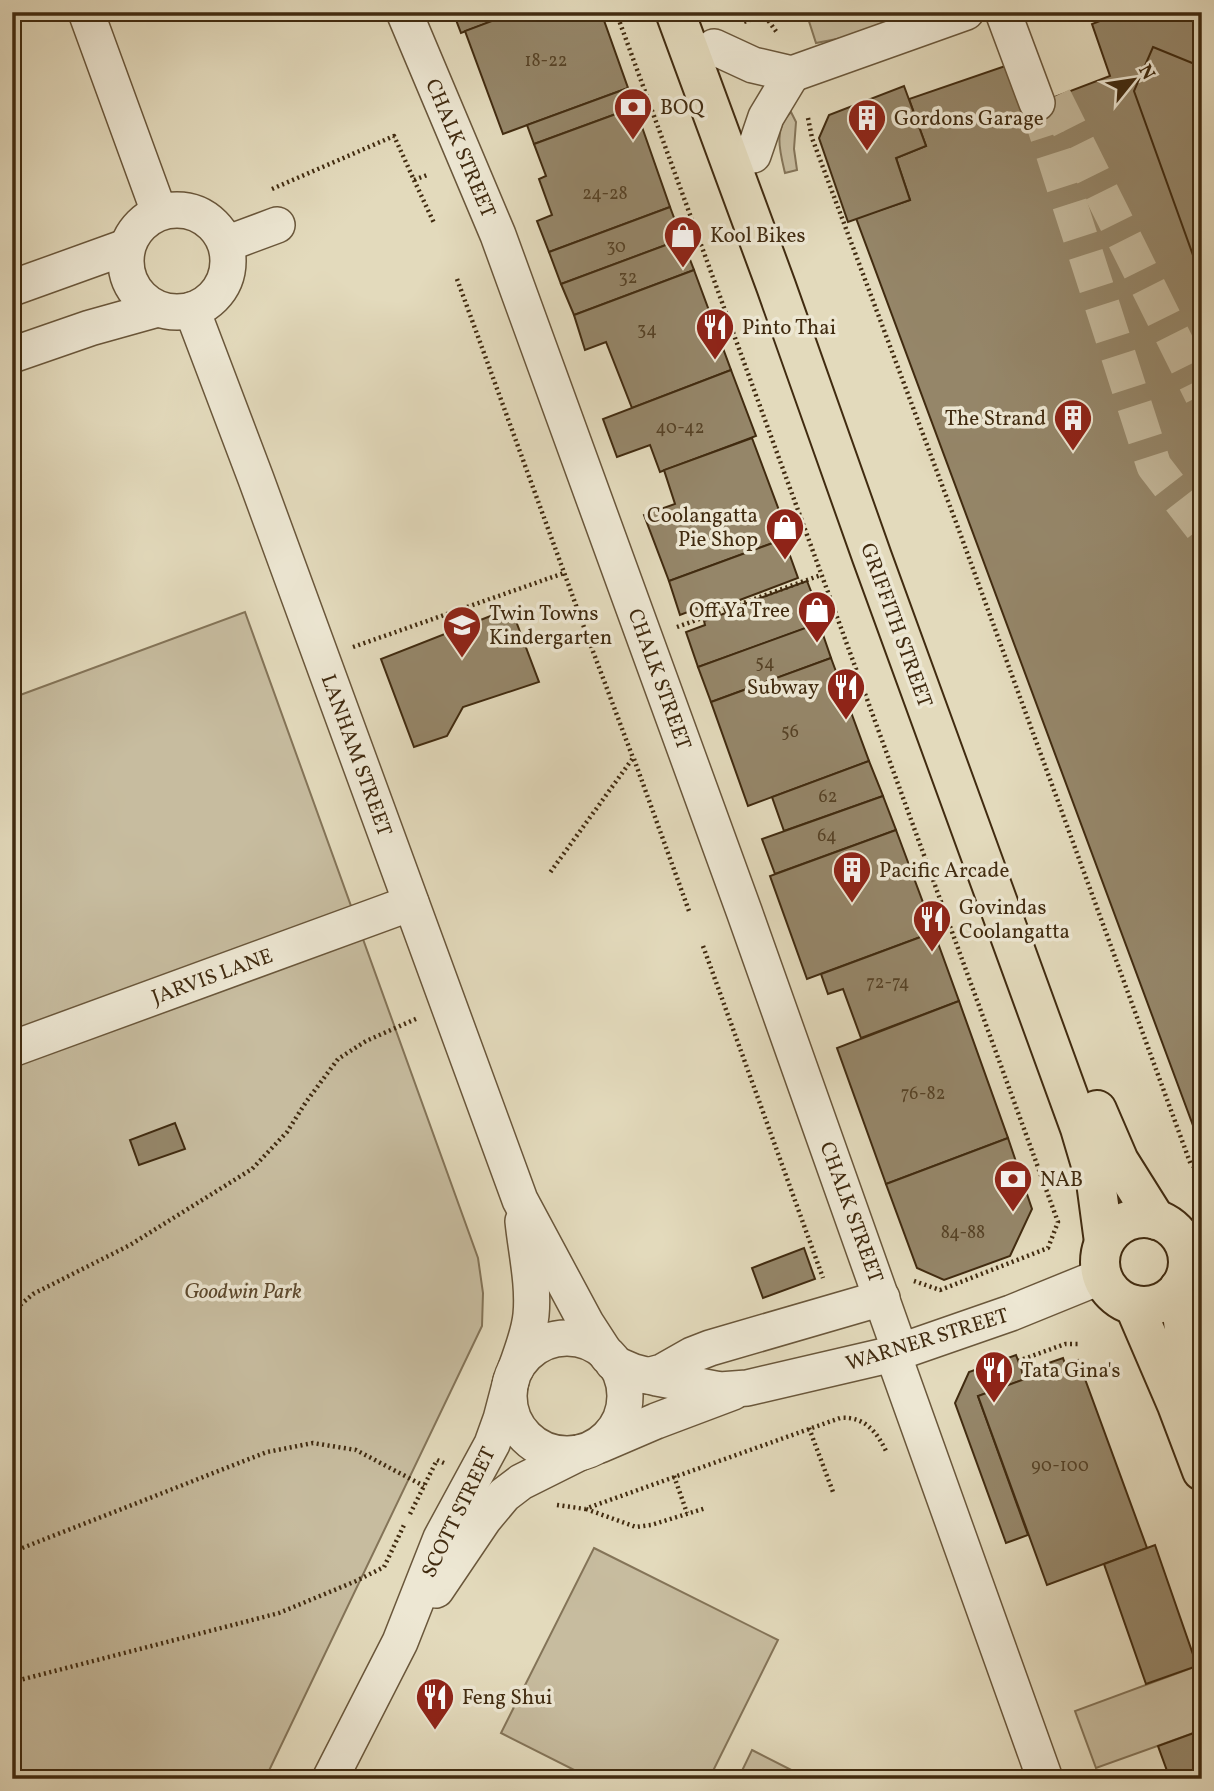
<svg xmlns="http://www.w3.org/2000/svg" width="1214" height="1791" viewBox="0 0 1214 1791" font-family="Vollkorn,serif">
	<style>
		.green { fill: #c7bc9f; stroke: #847458; stroke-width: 2 }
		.building { fill: #958669; stroke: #412b10; stroke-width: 2 }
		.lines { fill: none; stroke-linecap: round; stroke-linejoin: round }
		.minor-tunnel { stroke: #c3b79a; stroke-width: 35; stroke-dasharray: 35 18; stroke-linecap: butt }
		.minor-casing { stroke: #6a573b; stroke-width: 38 }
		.major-casing { stroke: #412b10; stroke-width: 42 }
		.path { stroke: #412b10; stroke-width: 4.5; stroke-dasharray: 2 3.5; stroke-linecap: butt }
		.minor { stroke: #ede7d3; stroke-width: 35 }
		.major { stroke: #e3dabc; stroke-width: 38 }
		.labels { text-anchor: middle; stroke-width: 7; stroke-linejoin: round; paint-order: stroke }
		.number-label { font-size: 18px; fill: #564226 }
		.poi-label { font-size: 21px; fill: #412b10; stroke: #ede7d3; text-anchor: start }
		.street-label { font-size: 21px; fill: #412b10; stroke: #ede7d3 }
		.park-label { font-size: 21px; font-style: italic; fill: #5c482d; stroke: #ede7d3 }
	</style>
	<rect width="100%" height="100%" fill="#e3dabc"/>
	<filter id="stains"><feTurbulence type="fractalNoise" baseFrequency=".00286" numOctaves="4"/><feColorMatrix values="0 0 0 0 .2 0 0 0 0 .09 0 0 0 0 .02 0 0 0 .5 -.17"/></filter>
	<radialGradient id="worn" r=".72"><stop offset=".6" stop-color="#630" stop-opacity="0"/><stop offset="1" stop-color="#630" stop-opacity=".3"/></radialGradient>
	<g class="green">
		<path d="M 806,12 L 913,12 L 842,38 L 816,43 Z"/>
		<path d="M 791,112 L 796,122 L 794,149 L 797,170 L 785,173 C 780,152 773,128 791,112 Z"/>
		<path d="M 245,612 L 478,1258 L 483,1293 L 482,1326 L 265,1779 L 12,1779 L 12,698 Z"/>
		<path d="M 594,1548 L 778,1640 L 709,1779 L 592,1779 L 501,1733 Z"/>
		<path d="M 1197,1666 L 1202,1678 L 1202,1730 L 1096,1768 L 1075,1711 Z"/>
		<path d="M 752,1750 L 809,1779 L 738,1779 Z"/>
	</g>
	<g class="building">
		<path d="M 453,12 L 516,12 L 461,33 Z"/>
		<path d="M 516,12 L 601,12 L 628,88 L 503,134 L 465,31 Z"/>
		<path d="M 1123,12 L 1202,12 L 1202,1142 L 1198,1139 L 856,218 L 910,200 L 896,158 L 926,146 L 909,99 L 1011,64 L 1026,108 L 1110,76 L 1092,24 Z"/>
		<path d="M 1153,47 L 1202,67 L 1202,261 L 1194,258 L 1134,91 Z"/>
		<path d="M 904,86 L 926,146 L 896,158 L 910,200 L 848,222 L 819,138 L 829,115 Z"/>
		<path d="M 628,88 L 635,107 L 534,144 L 527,125 Z"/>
		<path d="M 635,107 L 670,207 L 549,252 L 537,221 L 552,215 L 539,179 L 546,176 L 534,144 Z"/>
		<path d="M 670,207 L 682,239 L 561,284 L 549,252 Z"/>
		<path d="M 682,239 L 694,270 L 574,315 L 561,284 Z"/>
		<path d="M 694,270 L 731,370 L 632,408 L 606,342 L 585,350 L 574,315 Z"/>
		<path d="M 731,370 L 756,436 L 660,472 L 650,445 L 617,457 L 603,419 Z"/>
		<path d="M 752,438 L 789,537 L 669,581 L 644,515 L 675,504 L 664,470 Z"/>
		<path d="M 784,539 L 798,578 L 700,615 L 698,608 L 680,615 L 669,581 Z"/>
		<path d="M 807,581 L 823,622 L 698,667 L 686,632 L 705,625 L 704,621 L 734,610 L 733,608 Z"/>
		<path d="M 511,608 L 539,682 L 463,707 L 447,736 L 414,747 L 381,659 Z"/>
		<path d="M 819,623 L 831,658 L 711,702 L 698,667 Z"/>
		<path d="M 831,658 L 869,761 L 748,806 L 711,702 Z"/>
		<path d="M 869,761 L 883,796 L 784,831 L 772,797 Z"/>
		<path d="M 883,796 L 896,830 L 775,874 L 762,839 Z"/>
		<path d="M 896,830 L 934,932 L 807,979 L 770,876 Z"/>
		<path d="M 934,932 L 959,1001 L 861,1038 L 843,989 L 828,994 L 821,974 Z"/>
		<path d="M 959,1001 L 1008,1138 L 886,1184 L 837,1048 Z"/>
		<path d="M 175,1123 L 185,1149 L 139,1165 L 130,1140 Z"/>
		<path d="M 1008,1138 L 1032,1209 L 1010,1256 L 944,1280 L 917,1268 L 886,1184 Z"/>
		<path d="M 804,1248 L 815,1279 L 763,1298 L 752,1268 Z"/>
		<path d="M 1016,1355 L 1025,1379 L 978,1396 L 1028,1535 L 1006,1543 L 955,1403 L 969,1372 Z"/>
		<path d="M 1063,1358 L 1065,1364 L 1078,1360 L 1147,1548 L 1047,1585 L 978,1396 L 1025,1379 L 1022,1372 Z"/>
		<path d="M 1155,1545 L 1197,1666 L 1146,1684 L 1104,1564 Z"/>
		<path d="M 1202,1730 L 1202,1779 L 1170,1779 L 1158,1746 Z"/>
	</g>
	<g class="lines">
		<g class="minor-tunnel">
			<path d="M 1054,97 L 1202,395"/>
			<path d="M 1037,103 L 1154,466 L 1202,528"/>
		</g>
		<g class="minor-casing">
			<g id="minor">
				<path d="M 86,12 L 159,212"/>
				<path d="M 404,12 L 498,235 L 744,911 L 900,1351"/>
				<path d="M 1003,12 L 1037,103"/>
				<path d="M 714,47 L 753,65 L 792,74 L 966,12"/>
				<path d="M 753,155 L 766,117 L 792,74"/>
				<circle cx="177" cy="261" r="51"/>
				<path d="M 226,244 L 277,225"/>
				<path d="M 12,288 L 126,247"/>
				<path d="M 192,310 L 256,479 L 520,1200 L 586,1323 L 608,1357"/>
				<path d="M 12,355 L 90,328 L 158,309"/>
				<path d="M 12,1049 L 411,903"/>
				<path d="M 1186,1249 L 1202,1243"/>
				<circle cx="567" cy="1396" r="58"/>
				<path d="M 893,1354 L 1045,1779"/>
				<path d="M 613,1363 L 634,1372 L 657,1378 L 720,1390 L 747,1388 L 893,1354 L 1011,1313 L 1102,1276"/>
				<path d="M 516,1368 C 522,1351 529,1334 531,1315 C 534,1284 526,1251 523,1221"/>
				<path d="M 647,1376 L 662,1372 L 692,1355 L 710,1348 L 882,1298"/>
				<path d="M 600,1445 L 656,1421 L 733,1392"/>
				<path d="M 436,1590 L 484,1519 L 504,1495 L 521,1482 L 579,1453"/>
				<path d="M 330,1779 L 400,1642 L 441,1538 L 492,1444 L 501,1419 L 511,1381"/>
			</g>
		</g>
		<g class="major-casing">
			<g id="major">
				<path d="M 675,12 L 776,286 L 872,557 L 1080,1128 L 1096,1182 L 1104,1242"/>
				<path d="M 1097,1110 L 1119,1161 L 1156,1220"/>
				<circle cx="1144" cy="1262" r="44"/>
				<path d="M 1179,1288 L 1186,1346 L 1202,1394"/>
				<path d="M 1134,1305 L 1177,1405 L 1202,1471"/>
			</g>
		</g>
		<g class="path">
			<path d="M 616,12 L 1058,1222 L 1048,1248 L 940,1290 L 914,1281"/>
			<path d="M 762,12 L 778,34"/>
			<path d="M 744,22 L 770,12"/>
			<path d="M 808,118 L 812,138 L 957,525 L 1191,1165 L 1202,1170"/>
			<path d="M 414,180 L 434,223"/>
			<path d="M 272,189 L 394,136 L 414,180 L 427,175"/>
			<path d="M 457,279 L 585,630 L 633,758 L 549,874"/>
			<path d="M 677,627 L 821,575"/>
			<path d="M 353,647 L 564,573"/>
			<path d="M 634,759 L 689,911"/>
			<path d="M 703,946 L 823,1278"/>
			<path d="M 12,1312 L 33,1294 L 130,1245 L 252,1169 L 287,1132 L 306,1102 L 338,1059 L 366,1041 L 418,1018"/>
			<path d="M 1018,1361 L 1065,1344 L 1080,1344"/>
			<path d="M 809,1428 L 833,1492"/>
			<path d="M 674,1476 L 687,1513"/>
			<path d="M 557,1505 L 585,1509 L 593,1506 L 840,1418 C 865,1416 877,1432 887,1453"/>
			<path d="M 586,1509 L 636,1527 L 651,1525 L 706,1508"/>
			<path d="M 410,1514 L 437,1460 L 444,1463"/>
			<path d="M 12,1552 L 267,1452 L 313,1443 L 356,1450 L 424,1486"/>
			<path d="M 12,1682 L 279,1613 L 356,1581 L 384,1567 L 404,1525"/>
		</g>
		<use href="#minor" class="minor"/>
		<use href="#major" class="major"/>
	</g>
	<defs>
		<g id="bank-pin" transform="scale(2.0125)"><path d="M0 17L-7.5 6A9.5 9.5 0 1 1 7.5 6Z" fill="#8f2418" stroke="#ede7d3"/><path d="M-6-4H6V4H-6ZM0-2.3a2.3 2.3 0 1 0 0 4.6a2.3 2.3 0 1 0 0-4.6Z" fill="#fff"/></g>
		<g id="building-pin" transform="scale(2.0125)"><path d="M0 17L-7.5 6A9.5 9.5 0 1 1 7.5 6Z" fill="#8f2418" stroke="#ede7d3"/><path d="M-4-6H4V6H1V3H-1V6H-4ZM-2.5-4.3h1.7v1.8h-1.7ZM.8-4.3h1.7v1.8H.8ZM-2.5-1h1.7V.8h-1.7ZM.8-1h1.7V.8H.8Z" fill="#fff"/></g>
		<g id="shop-pin" transform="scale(2.0125)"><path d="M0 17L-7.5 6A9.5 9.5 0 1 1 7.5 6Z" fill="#8f2418" stroke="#ede7d3"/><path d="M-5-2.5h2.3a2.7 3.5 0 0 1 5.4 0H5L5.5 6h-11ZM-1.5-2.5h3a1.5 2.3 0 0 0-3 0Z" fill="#fff"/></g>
		<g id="restaurant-pin" transform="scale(2.0125)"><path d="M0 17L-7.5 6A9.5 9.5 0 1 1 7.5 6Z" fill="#8f2418" stroke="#ede7d3"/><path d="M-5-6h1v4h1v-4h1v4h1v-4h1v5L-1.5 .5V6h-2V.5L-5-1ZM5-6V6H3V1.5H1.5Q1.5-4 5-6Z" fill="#fff"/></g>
		<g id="school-pin" transform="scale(2.0125)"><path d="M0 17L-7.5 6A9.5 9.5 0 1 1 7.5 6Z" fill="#8f2418" stroke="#ede7d3"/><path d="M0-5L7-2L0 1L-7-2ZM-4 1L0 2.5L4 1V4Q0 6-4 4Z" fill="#fff"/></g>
	</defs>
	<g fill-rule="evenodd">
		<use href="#bank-pin" x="633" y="107"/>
		<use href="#building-pin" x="867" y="118"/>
		<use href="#shop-pin" x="683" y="235"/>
		<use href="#restaurant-pin" x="715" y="327"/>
		<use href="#building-pin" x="1073" y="418"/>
		<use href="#shop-pin" x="785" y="527"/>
		<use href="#shop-pin" x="817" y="610"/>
		<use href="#school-pin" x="462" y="625"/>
		<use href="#restaurant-pin" x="846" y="687"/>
		<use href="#building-pin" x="852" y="870"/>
		<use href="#restaurant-pin" x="932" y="919"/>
		<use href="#bank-pin" x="1013" y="1179"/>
		<use href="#restaurant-pin" x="994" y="1370"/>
		<use href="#restaurant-pin" x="435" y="1697"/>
	</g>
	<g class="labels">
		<g class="number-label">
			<text x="546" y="66">18-22</text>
			<text x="605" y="199">24-28</text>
			<text x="616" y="252">30</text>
			<text x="628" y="283">32</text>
			<text x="647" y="335">34</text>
			<text x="680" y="433">40-42</text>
			<text x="765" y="668">54</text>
			<text x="790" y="737">56</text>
			<text x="828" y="802">62</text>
			<text x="827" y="841">64</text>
			<text x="888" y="988">72-74</text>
			<text x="923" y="1099">76-82</text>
			<text x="963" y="1238">84-88</text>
			<text x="1060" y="1471">90-100</text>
		</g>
		<g class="poi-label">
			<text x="660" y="114">BOQ</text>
			<text x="894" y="125">Gordons Garage</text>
			<text x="710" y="242">Kool Bikes</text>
			<text x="742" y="334">Pinto Thai</text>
			<text x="1046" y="425" text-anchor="end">The Strand</text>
			<text x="758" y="522" text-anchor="end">Coolangatta<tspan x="758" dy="24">Pie Shop</tspan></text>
			<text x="790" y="617" text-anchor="end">Off Ya Tree</text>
			<text x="489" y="620">Twin Towns<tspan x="489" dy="24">Kindergarten</tspan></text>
			<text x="819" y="694" text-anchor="end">Subway</text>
			<text x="879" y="877">Pacific Arcade</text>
			<text x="959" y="914">Govindas<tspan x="959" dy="24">Coolangatta</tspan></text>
			<text x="1040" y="1186">NAB</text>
			<text x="1021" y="1377">Tata Gina's</text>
			<text x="462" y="1704">Feng Shui</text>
		</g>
		<g class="street-label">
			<text transform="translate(461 148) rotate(67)" y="7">CHALK STREET</text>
			<text transform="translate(897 625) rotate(70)" y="7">GRIFFITH STREET</text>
			<text transform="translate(660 679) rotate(70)" y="7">CHALK STREET</text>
			<text transform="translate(357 755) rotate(70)" y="7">LANHAM STREET</text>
			<text transform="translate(212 976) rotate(-20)" y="7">JARVIS LANE</text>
			<text transform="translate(852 1212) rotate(70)" y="7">CHALK STREET</text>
			<text transform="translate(927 1339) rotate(-17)" y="7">WARNER STREET</text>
			<text transform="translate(458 1512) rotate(-64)" y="7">SCOTT STREET</text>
		</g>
		<g class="park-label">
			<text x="243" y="1298">Goodwin Park</text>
		</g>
	</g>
	<rect width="1214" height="1791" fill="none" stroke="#e3dabc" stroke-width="42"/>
	<rect x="14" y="14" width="1186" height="1763" fill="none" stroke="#412b10" stroke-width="3.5"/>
	<rect x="21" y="21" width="1172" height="1749" fill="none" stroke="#412b10" stroke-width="2"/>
	<g transform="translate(1133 80) rotate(60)" stroke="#ede7d3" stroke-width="5" paint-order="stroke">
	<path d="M0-5L12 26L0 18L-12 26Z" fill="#412b10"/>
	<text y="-10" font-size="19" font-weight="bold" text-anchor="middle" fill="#412b10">N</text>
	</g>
	<rect width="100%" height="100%" filter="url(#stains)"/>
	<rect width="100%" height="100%" fill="url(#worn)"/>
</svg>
